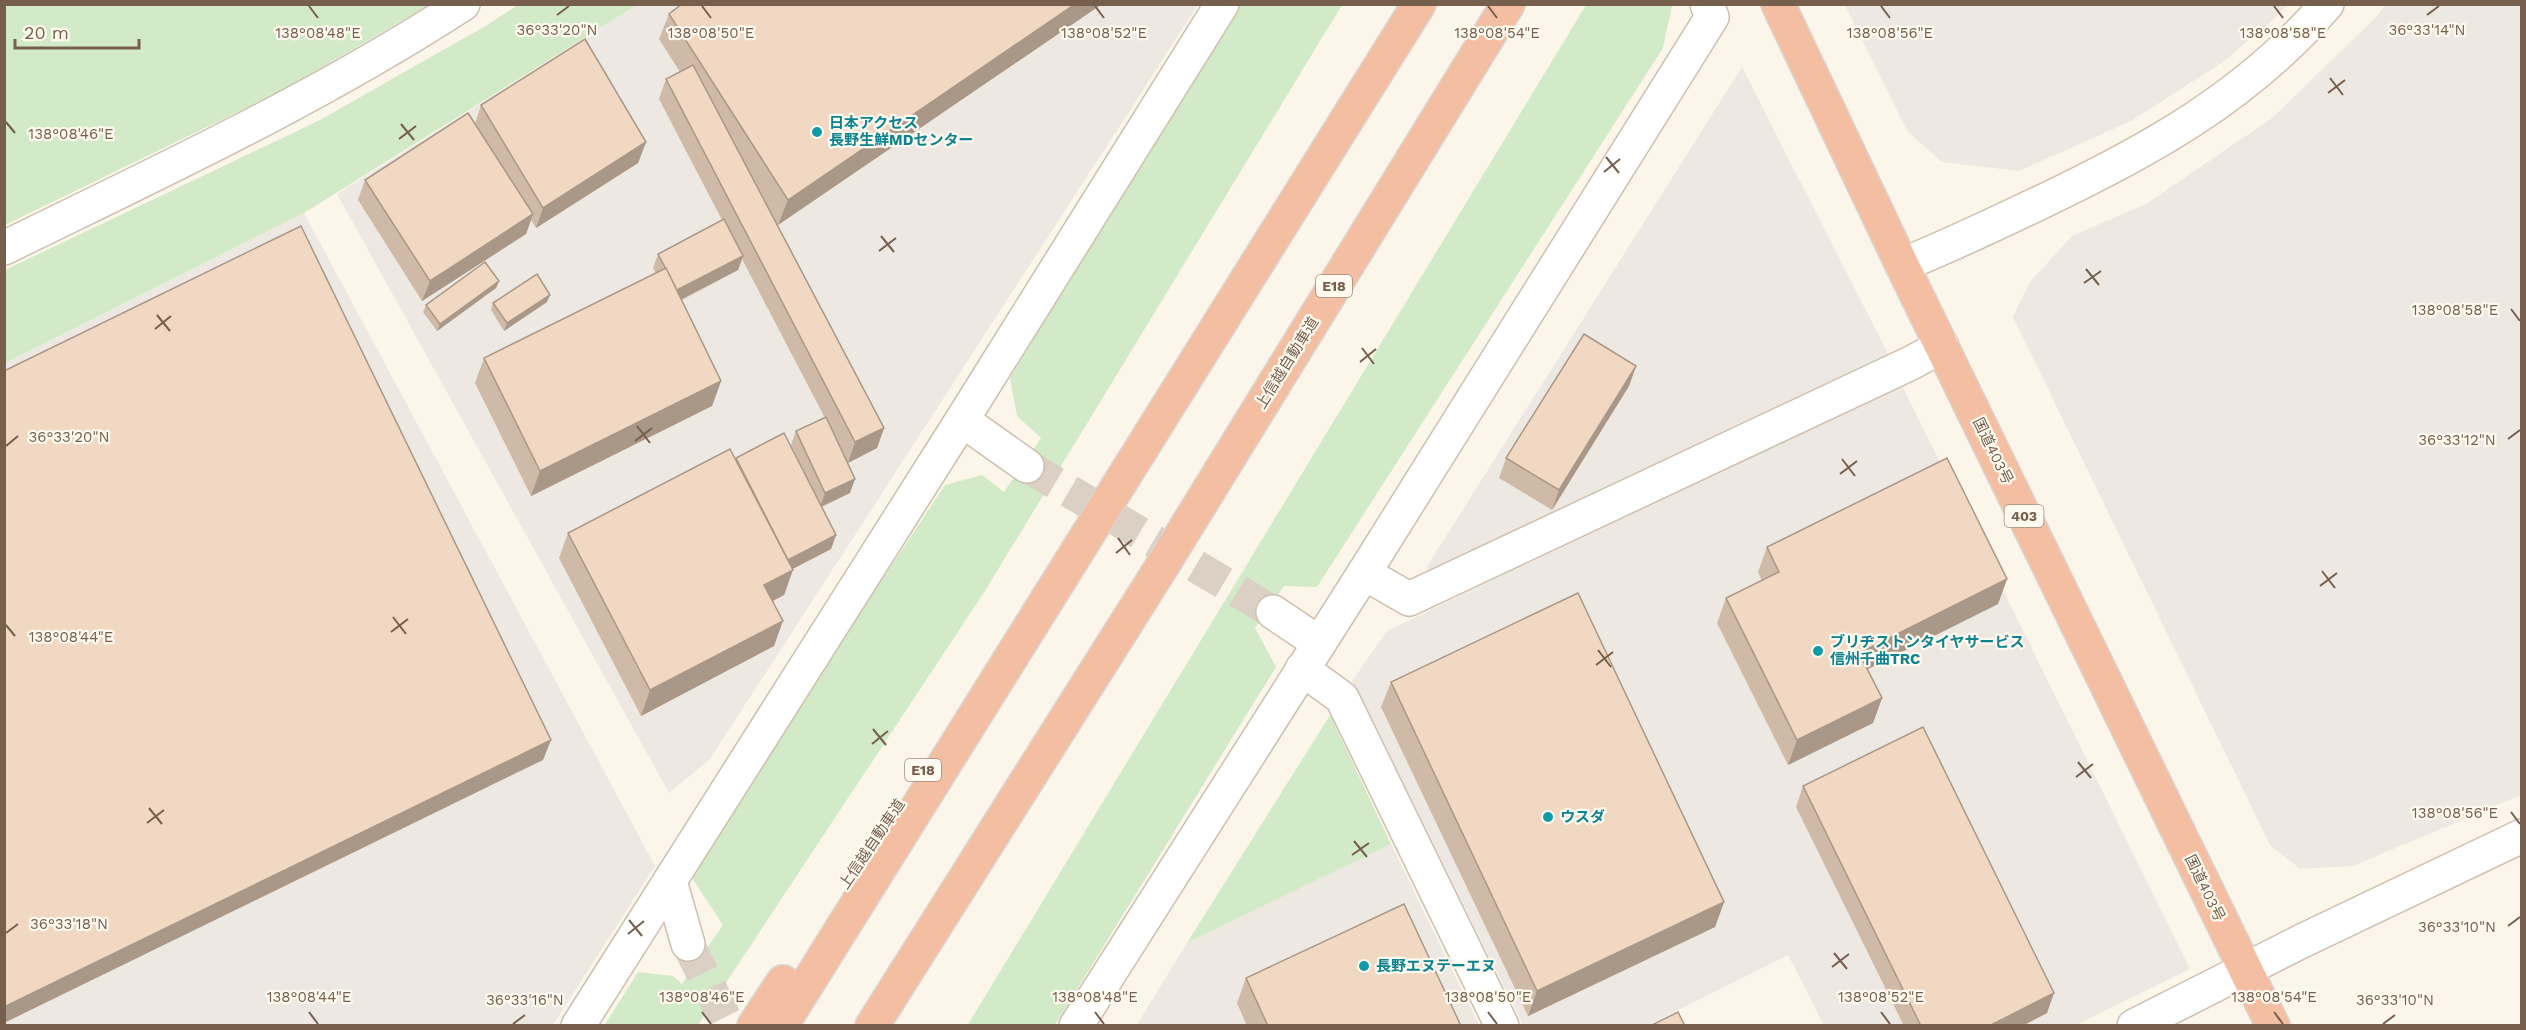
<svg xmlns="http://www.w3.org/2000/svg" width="2526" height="1030" viewBox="0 0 2526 1030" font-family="'Work Sans','Noto Sans JP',sans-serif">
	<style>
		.industrial { fill: #ede8e2 }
		.green { fill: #d3eac8 }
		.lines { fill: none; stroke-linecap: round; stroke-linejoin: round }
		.minor-tunnel { stroke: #dad0c3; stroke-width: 33; stroke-dasharray: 33 16; stroke-linecap: butt }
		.minor-casing { stroke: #cebfaf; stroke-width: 36 }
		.highway-casing { stroke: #dbd5d1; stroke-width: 36 }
		.minor { stroke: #fff; stroke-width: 33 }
		.highway { stroke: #f4bea3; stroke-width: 33 }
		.wall { fill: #cfbaa7 }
		.shaded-wall { fill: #a99788 }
		.building { fill: #f1d8c2; stroke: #a99788; stroke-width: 1.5 }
		.ticks { fill: none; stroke: #765f4d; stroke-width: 2 }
		.culture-dot { fill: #0f9aa8; stroke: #fefaf0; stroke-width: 2 }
		.labels { text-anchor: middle; stroke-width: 4.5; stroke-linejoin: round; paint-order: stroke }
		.shield { fill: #fefaf0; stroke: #9f8e7e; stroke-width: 1.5 }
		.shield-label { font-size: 14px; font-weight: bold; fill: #765f4d }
		.culture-label { font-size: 15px; font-weight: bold; fill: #0d838f; stroke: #fefaf0; text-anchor: start }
		.street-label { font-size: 15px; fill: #765f4d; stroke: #fefaf0 }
		.ticks-label { font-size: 15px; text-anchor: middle; fill: #765f4d; stroke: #fefaf0; stroke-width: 4.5; stroke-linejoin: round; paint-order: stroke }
	</style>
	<rect width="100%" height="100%" fill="#fcf6ea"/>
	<g class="industrial">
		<path d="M 637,5 L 1198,5 L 710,759 L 669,793 L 337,194 Z"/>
		<path d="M 1845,5 L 2287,5 L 2274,19 L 2223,62 L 2131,121 L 2019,171 L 1942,162 L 1907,131 Z"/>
		<path d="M 2385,5 L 2521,5 L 2521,795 L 2353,866 L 2300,869 L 2270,845 L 2013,317 L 2029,283 L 2072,236 L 2146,204 L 2272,118 L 2376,17 Z"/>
		<path d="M 1742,67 L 1889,356 L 1433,571 L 1426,568 Z"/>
		<path d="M 304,213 L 655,866 L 553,1025 L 5,1026 L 5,363 Z"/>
		<path d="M 1901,383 L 2190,969 L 2076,1025 L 1824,1026 L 1788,955 L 1648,1025 L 1523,1025 L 1352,681 L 1387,631 Z"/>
		<path d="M 1391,844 L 1479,1025 L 1136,1026 L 1187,943 Z"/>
	</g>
	<g class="green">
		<path d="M 4,5 L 5,4 L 429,5 L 281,91 L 5,225 Z"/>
		<path d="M 518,5 L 637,5 L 304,213 L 5,363 L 5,270 L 320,120 L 487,25 Z"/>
		<path d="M 1238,5 L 1342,5 L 985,591 L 698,1025 L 604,1026 L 638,972 L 673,976 L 682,984 L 723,925 L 688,872 L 945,485 L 982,475 L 1004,492 L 1041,438 L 1017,416 L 1010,378 L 1206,52 Z"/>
		<path d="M 1586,5 L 1672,5 L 1663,48 L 1317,587 L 1284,586 L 1255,628 L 1276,667 L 1055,1025 L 967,1026 Z"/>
		<path d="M 1330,715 L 1391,844 L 1187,943 Z"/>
	</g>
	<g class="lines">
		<g class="minor-tunnel">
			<path d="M 1027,466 L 1273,612"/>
			<path d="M 688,944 L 729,1026"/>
		</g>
		<g class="minor-casing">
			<g id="minor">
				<path d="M 4,248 C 159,172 317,99 463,4"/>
				<path d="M 1902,265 C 1947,247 1991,226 2035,205 C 2145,153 2246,98 2327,4"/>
				<path d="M 962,420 L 1027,466"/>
				<path d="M 1364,573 L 1409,599 L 1911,363 L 1942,346"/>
				<path d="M 1273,612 L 1319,643"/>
				<path d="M 1302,669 L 1342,698 L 1502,1026"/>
				<path d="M 670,881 L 688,944"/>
				<path d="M 578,1026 L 962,420 L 1222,4"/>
				<path d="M 1076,1026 L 1364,573 L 1712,17 L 1707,4"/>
				<path d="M 2134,1026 L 2304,940 L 2522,836"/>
			</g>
		</g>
		<g class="highway-casing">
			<g id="highway">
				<path d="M 1778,4 L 1902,265 L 2273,1026"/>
				<path d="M 754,1026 L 783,982"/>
				<path d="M 781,1026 L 1419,4"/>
				<path d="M 872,1026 L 1161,568 L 1508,4"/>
			</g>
		</g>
		<use href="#minor" class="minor"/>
		<use href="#highway" class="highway"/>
	</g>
	<g class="wall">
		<path d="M 682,4 L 1102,4 L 778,225 L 772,215 L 884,428 L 877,448 L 848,463 L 850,493 L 822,507 L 836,535 L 831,549 L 792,569 L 784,595 L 773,601 L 774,646 L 641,716 L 559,558 L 568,533 L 735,459 L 736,458 L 801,466 L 791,445 L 796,431 L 825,418 L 742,259 L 738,270 L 682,300 L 721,381 L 712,406 L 531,496 L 475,383 L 484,358 L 656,273 L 653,268 L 658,254 L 722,220 L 659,99 L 666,79 L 680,72 L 659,39 L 669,14 Z"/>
		<path d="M 481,105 L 646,142 L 638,163 L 536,228 L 531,220 L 526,234 L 422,301 L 358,200 L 365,180 L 475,124 Z"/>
		<path d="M 499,281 L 496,288 L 437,331 L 423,312 L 426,305 Z"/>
		<path d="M 547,302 L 504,331 L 491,310 L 493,303 Z"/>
		<path d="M 1636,366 L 1629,386 L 1552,510 L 1499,478 L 1506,458 Z"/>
		<path d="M 1767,547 L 2007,579 L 1998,604 L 1867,669 L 1882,698 L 1873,723 L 1788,765 L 1717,623 L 1726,598 L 1762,581 L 1758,572 Z"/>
		<path d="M 1391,682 L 1724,902 L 1715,927 L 1528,1016 L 1381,707 Z"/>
		<path d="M 1803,786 L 2047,1013 L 2022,1026 L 1904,1026 L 1796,807 Z"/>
		<path d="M 1246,978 L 1461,1026 L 1247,1026 L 1237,1003 Z"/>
	</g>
	<g class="shaded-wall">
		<path d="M 1075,4 L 1102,4 L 778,225 L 788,200 Z"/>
		<path d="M 646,142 L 638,163 L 536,228 L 543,208 Z"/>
		<path d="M 533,214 L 526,234 L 422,301 L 430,281 Z"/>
		<path d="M 743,256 L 738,270 L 672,304 L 677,290 Z"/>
		<path d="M 499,281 L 496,288 L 437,331 L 440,324 Z"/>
		<path d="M 550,295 L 547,302 L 504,331 L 507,323 Z"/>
		<path d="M 1636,366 L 1629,386 L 1552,510 L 1559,490 Z"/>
		<path d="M 721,381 L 712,406 L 531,496 L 540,471 Z"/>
		<path d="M 884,428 L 877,448 L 848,463 L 855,442 Z"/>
		<path d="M 855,479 L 850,493 L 820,507 L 825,493 Z"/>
		<path d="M 836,535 L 831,549 L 783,574 L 788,560 Z"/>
		<path d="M 793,570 L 784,595 L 755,610 L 764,585 Z"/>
		<path d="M 2007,579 L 1998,604 L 1850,678 L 1859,653 Z"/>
		<path d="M 783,621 L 774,646 L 641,716 L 650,690 Z"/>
		<path d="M 1882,698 L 1873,723 L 1788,765 L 1797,740 Z"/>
		<path d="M 551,740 L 543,760 L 4,1023 L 4,1007 Z"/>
		<path d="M 1724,902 L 1715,927 L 1528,1016 L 1537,991 Z"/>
		<path d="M 2054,993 L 2047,1013 L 2022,1026 L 1989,1026 Z"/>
	</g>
	<g class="building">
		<path d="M 682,4 L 1075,4 L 788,200 L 669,14 Z"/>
		<path d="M 585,39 L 646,142 L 543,208 L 481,105 Z"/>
		<path d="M 693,65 L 884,428 L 855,442 L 666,79 Z"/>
		<path d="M 468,113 L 533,214 L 430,281 L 365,180 Z"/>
		<path d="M 724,219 L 743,256 L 677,290 L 658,254 Z"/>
		<path d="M 301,226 L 551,740 L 4,1007 L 4,371 Z"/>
		<path d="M 485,262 L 499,281 L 440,324 L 426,305 Z"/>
		<path d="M 666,268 L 721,381 L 540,471 L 484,358 Z"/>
		<path d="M 537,274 L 550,295 L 507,323 L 493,303 Z"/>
		<path d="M 1584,334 L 1636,366 L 1559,490 L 1506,458 Z"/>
		<path d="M 826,417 L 855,479 L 825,493 L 796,431 Z"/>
		<path d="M 784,433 L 836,535 L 788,560 L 736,458 Z"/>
		<path d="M 730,449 L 793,570 L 764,585 L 783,621 L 650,690 L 568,533 Z"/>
		<path d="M 1947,458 L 2007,579 L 1859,653 L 1882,698 L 1797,740 L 1726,598 L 1779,572 L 1767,547 Z"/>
		<path d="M 1578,593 L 1724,902 L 1537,991 L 1391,682 Z"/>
		<path d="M 1923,727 L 2054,993 L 1989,1026 L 1921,1026 L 1803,786 Z"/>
		<path d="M 1404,904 L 1461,1026 L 1268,1026 L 1246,978 Z"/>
		<path d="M 1678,1012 L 1685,1026 L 1650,1026 Z"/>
	</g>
	<path class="ticks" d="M 309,6 L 318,18M 702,6 L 711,18M 1095,6 L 1104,18M 1488,6 L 1497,18M 1881,6 L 1890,18M 2274,6 L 2283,18M 557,15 L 569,6M 2427,15 L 2439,6M 2330,78 L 2343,95M 2328,93 L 2345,80M 6,122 L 15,133M 401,124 L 414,140M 399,139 L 416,126M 1606,157 L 1619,173M 1604,172 L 1620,159M 881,236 L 894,252M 879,251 L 896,238M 2086,269 L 2099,285M 2084,283 L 2101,271M 2511,309 L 2520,321M 157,315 L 170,331M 155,329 L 171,316M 1362,348 L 1374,364M 1360,362 L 1376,349M 637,426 L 650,443M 2508,439 L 2520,430M 635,441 L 652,428M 6,446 L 18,436M 1842,459 L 1855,476M 1840,474 L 1857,461M 1118,538 L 1130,555M 1116,553 L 1132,540M 2322,571 L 2335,588M 2320,586 L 2337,573M 393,617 L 406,634M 6,625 L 15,636M 391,632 L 408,619M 1598,650 L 1611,667M 1596,665 L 1613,652M 873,729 L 886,745M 872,744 L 888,731M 2078,762 L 2091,778M 2076,777 L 2093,764M 149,808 L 162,824M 2511,812 L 2520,824M 147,823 L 164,810M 1354,841 L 1367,857M 1352,855 L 1369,843M 629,920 L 642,936M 2508,926 L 2520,917M 6,933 L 18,924M 628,934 L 644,921M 1834,953 L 1847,969M 1832,967 L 1849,954M 309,1012 L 318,1024M 702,1012 L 711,1024M 1095,1012 L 1104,1024M 1488,1012 L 1497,1024M 1881,1012 L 1890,1024M 2274,1012 L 2283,1024M 513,1024 L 525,1015M 2383,1024 L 2395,1015"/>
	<g class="culture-dot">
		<circle cx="817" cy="132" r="6"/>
		<circle cx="1818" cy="651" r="6"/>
		<circle cx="1548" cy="817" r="6"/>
		<circle cx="1364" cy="966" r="6"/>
	</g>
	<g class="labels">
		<g class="shield">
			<rect x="1316" y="275" width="36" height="22" rx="4.5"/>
			<rect x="2004.5" y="505" width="39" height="22" rx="4.5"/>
			<rect x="905" y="759" width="36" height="22" rx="4.5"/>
		</g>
		<g class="shield-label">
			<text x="1334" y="291">E18</text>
			<text x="2024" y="521">403</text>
			<text x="923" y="775">E18</text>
		</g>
		<g class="culture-label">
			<text x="829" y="128">日本アクセス<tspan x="829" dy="17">長野生鮮MDセンター</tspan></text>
			<text x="1830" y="647">ブリヂストンタイヤサービス<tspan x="1830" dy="17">信州千曲TRC</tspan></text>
			<text x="1560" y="822">ウスダ</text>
			<text x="1376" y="971">長野エヌテーエヌ</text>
		</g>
		<g class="street-label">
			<text transform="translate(1287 363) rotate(-58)" y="5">上信越自動車道</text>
			<text transform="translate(1993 451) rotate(64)" y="5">国道403号</text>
			<text transform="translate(872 844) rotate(-56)" y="5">上信越自動車道</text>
			<text transform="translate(2205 888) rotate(64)" y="5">国道403号</text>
		</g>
	</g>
	<g class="ticks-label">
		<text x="557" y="35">36°33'20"N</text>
		<text x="2427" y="35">36°33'14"N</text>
		<text x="318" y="38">138°08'48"E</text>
		<text x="711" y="38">138°08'50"E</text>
		<text x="1104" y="38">138°08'52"E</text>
		<text x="1497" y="38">138°08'54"E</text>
		<text x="1890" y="38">138°08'56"E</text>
		<text x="2283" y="38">138°08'58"E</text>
		<text x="71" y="139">138°08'46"E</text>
		<text x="2455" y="315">138°08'58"E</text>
		<text x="69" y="442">36°33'20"N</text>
		<text x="2457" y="445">36°33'12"N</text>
		<text x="71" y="642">138°08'44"E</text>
		<text x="2455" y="818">138°08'56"E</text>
		<text x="69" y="929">36°33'18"N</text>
		<text x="2457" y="932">36°33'10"N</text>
		<text x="309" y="1002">138°08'44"E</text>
		<text x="702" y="1002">138°08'46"E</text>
		<text x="1095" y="1002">138°08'48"E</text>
		<text x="1488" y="1002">138°08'50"E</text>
		<text x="1881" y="1002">138°08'52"E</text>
		<text x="2274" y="1002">138°08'54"E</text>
		<text x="525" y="1005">36°33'16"N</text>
		<text x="2395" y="1005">36°33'10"N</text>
	</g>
	<rect width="2526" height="1030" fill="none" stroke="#765f4d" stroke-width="12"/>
	<path d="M15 39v9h124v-9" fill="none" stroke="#765f4d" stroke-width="3"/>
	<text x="24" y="39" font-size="18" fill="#765f4d" stroke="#fefaf0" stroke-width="4.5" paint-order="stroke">20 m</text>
</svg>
